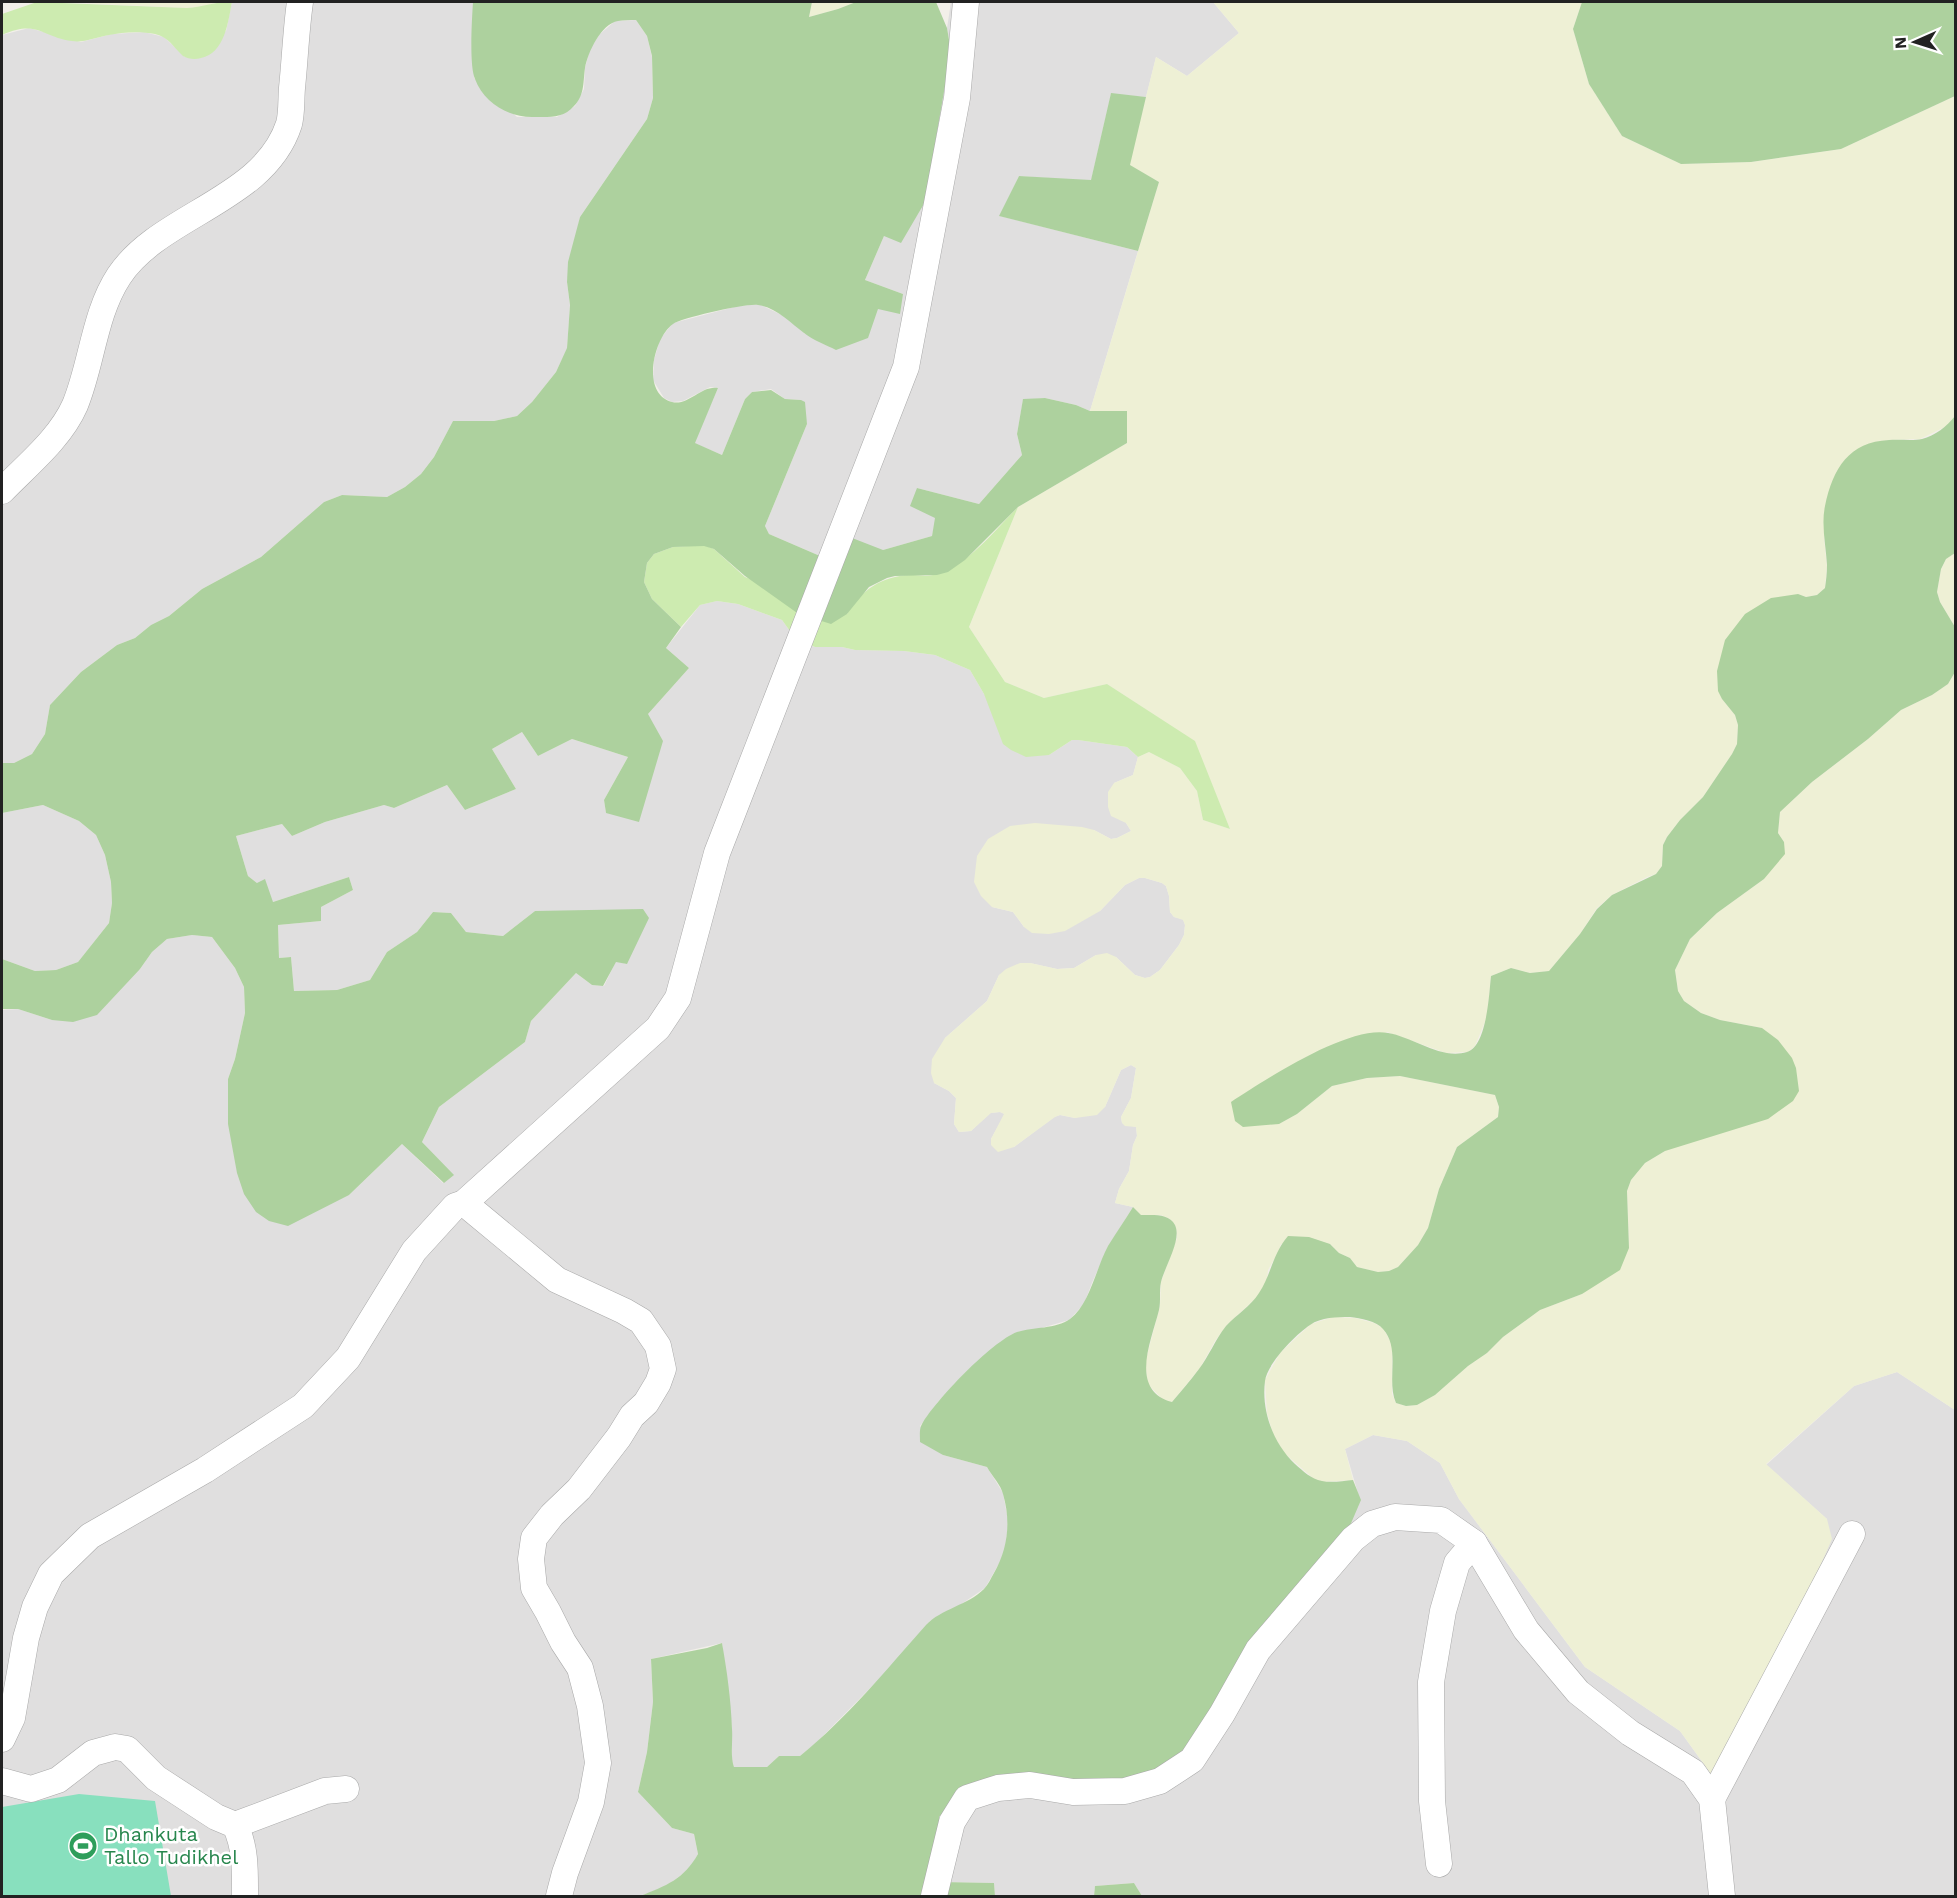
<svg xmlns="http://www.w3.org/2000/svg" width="1957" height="1898" viewBox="0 0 1957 1898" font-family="'Work Sans',sans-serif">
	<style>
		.residential { fill: #e0dfdf }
		.farmland { fill: #eef0d5 }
		.grass { fill: #cdebb0 }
		.forest { fill: #add19e }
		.pitch { fill: #88e0be }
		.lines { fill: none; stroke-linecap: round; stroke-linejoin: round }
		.minor-casing { stroke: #a9a9a9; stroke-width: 27 }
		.minor { stroke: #fff; stroke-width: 26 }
		.labels { text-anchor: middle; stroke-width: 5; stroke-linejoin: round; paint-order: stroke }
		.leisure-label { font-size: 20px; fill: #27864d; stroke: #fff; text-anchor: start }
	</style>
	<rect width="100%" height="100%" fill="#f2efe9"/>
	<g class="residential">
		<path d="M 232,2 L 473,2 L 474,78 L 517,117 L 557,117 L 575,106 L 584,89 L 585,68 L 590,49 L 600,34 L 615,21 L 636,20 L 647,36 L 652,57 L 653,98 L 647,119 L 580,217 L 567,282 L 570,305 L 567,349 L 556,372 L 532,402 L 517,416 L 494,421 L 453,421 L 434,457 L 421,474 L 405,487 L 387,497 L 342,495 L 324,502 L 261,557 L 202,589 L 169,616 L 151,625 L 135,638 L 117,645 L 81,672 L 50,705 L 45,734 L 32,754 L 14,763 L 2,763 L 2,35 L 29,28 L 81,42 L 112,34 L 144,32 L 164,37 L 185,57 L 226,31 Z"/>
		<path d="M 951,2 L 1213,2 L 1239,33 L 1187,76 L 1156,57 L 1146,97 L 1111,94 L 1091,181 L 1019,176 L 1000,216 L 1138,251 L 1090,411 L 1076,405 L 1045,398 L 1023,400 L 1017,434 L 1022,455 L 979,504 L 917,488 L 936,518 L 932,536 L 883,550 L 820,556 L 769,534 L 765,526 L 807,424 L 801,400 L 785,399 L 771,389 L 752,392 L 745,399 L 722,455 L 694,443 L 718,388 L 710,387 L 683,401 L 672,402 L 664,398 L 653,380 L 654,360 L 660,339 L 673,323 L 738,306 L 759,304 L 790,319 L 805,334 L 878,309 L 903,294 L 865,280 L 884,236 L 951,51 L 947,28 Z"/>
		<path d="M 717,601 L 738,604 L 782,620 L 795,638 L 815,647 L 842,647 L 855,650 L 904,651 L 935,655 L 970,670 L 984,694 L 1049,755 L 1072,740 L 1078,740 L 1127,747 L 1138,757 L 1133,775 L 1114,783 L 1126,823 L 1131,831 L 1117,838 L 1111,839 L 1094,830 L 992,907 L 1013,912 L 1024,927 L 1100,911 L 1125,885 L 1139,878 L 1145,878 L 1162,883 L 1166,886 L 1169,896 L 1170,912 L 1174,917 L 1183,919 L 1185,925 L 1184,935 L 1179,945 L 1160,970 L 1150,977 L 1145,978 L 1135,975 L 1116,957 L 1096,955 L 1074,968 L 1057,969 L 1030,963 L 999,975 L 987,1001 L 945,1038 L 934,1083 L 949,1091 L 956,1098 L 954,1124 L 959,1132 L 971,1131 L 990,1113 L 1000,1112 L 1005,1114 L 991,1139 L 1014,1147 L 1054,1117 L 1060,1115 L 1075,1118 L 1105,1107 L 1121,1070 L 1131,1065 L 1136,1068 L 1131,1098 L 1121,1117 L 1122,1123 L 1136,1127 L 1137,1136 L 1133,1145 L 1129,1171 L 1119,1189 L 1115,1203 L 1133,1207 L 1108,1247 L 1092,1283 L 1084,1304 L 1069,1320 L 1038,1329 L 1018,1332 L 969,1369 L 938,1402 L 920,1426 L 943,1455 L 987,1467 L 1003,1493 L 1008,1520 L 1006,1546 L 1001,1560 L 985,1588 L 960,1605 L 930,1621 L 886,1672 L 817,1742 L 800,1756 L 779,1756 L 767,1767 L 734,1767 L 732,1760 L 732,1729 L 722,1643 L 651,1659 L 653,1702 L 647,1752 L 638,1792 L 672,1828 L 694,1834 L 698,1854 L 690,1868 L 667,1886 L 640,1896 L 2,1896 L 2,1010 L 18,1009 L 52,1020 L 140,969 L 152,952 L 167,939 L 192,935 L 212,937 L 235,968 L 244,987 L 245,1013 L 235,1059 L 228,1079 L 228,1124 L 349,1195 L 402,1144 L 443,1183 L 453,1175 L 422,1142 L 439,1107 L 525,1042 L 531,1021 L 576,973 L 592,985 L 604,986 L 616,961 L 627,964 L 535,911 L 503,936 L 466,932 L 451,913 L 433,912 L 417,932 L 387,952 L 370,980 L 337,990 L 294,991 L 291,957 L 279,958 L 278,925 L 321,921 L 321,907 L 353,890 L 349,877 L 273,902 L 257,883 L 248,876 L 236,836 L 282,824 L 292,836 L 325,822 L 384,805 L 394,808 L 447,785 L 465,810 L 516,789 L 492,749 L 522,732 L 538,756 L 572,739 L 628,757 L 604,800 L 606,813 L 648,714 L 689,668 L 666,648 L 700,605 Z"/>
		<path d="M 43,805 L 79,821 L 96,835 L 105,855 L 111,882 L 112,903 L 109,923 L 78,962 L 56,970 L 35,971 L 2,959 L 2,813 Z"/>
		<path d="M 1897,1372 L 1955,1410 L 1955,1896 L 1142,1896 L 1134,1883 L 1095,1886 L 1094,1896 L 995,1896 L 994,1883 L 941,1882 L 939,1817 L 968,1786 L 1360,1500 L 1345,1449 L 1373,1435 L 1407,1441 L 1440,1463 L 1459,1499 L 1585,1667 L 1680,1731 L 1711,1774 L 1767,1679 L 1777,1647 L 1807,1596 L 1827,1519 L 1766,1465 L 1854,1386 Z"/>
	</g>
	<g class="farmland">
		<path d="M 57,2 L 217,2 L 208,6 L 187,8 Z"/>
		<path d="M 812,2 L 856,2 L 838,9 L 809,17 Z"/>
		<path d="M 1213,2 L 1582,2 L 1573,29 L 1589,84 L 1622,136 L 1681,164 L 1751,162 L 1841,149 L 1955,96 L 1955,416 L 1947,426 L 1920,439 L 1887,440 L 1824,537 L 1827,567 L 1825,588 L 1817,595 L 1806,597 L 1797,594 L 1722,699 L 1735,715 L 1738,725 L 1737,744 L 1732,754 L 1703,797 L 1680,820 L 1667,837 L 1663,845 L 1662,866 L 1656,874 L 1647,877 L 1612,895 L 1597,908 L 1580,934 L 1549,971 L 1530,973 L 1511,968 L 1491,976 L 1487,1017 L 1475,1046 L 1468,1052 L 1446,1053 L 1387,1032 L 1279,1124 L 1297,1114 L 1332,1086 L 1367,1078 L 1400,1076 L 1495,1095 L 1499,1107 L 1498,1117 L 1457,1147 L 1439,1189 L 1428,1228 L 1418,1245 L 1398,1267 L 1389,1271 L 1378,1272 L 1357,1267 L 1350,1258 L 1339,1253 L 1330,1244 L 1281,1244 L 1278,1253 L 1268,1270 L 1267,1281 L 1257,1297 L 1227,1325 L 1215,1341 L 1200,1368 L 1172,1402 L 1162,1399 L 1148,1384 L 1145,1363 L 1160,1306 L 1161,1282 L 1177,1238 L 1176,1227 L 1170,1219 L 1161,1215 L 1141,1215 L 1133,1207 L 1115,1203 L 1119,1189 L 1129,1171 L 1133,1145 L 1137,1136 L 1136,1127 L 1125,1126 L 1122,1123 L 1121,1117 L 1131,1098 L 1136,1068 L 1131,1065 L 1121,1070 L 1105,1107 L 1097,1115 L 1075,1118 L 1060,1115 L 1055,1117 L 1014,1147 L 998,1152 L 991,1145 L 991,1139 L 1004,1114 L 1000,1112 L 991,1113 L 971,1131 L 959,1132 L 954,1124 L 956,1098 L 949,1091 L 934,1083 L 931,1073 L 932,1059 L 945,1038 L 987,1001 L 999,975 L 1006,969 L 1020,963 L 1030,963 L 1057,969 L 1074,968 L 1096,955 L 1107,953 L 1116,957 L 1135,975 L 1145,978 L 1150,977 L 1160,970 L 1179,945 L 1184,935 L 1185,925 L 1183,920 L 1174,917 L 1170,912 L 1169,896 L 1166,886 L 1162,883 L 1145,878 L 1139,878 L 1125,885 L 1100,911 L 1065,931 L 1049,934 L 1032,933 L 1024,927 L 1013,912 L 992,907 L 981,896 L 974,882 L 977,856 L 988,839 L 1010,826 L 1035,823 L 1082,827 L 1094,830 L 1111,839 L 1117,838 L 1131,831 L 1126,823 L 1111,816 L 1108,807 L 1108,792 L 1114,783 L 1133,775 L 1138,757 L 1149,752 L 1180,768 L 1197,791 L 1203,820 L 1230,829 L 1194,741 L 1107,684 L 1044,698 L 1005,682 L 969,627 L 1018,507 L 1127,443 L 1127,411 L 1090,411 L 1159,182 L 1129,165 L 1156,57 L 1187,76 L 1239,33 Z"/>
		<path d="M 1955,553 L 1955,627 L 1940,602 L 1937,592 L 1941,569 L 1946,559 Z"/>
		<path d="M 1955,672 L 1955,1410 L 1897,1372 L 1854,1386 L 1766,1464 L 1827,1519 L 1832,1539 L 1807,1596 L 1777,1647 L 1767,1679 L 1711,1774 L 1680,1731 L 1585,1667 L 1459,1499 L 1440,1463 L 1407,1441 L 1373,1435 L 1345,1449 L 1353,1480 L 1323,1482 L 1314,1479 L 1284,1453 L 1273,1434 L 1267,1413 L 1265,1380 L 1280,1353 L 1311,1324 L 1333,1317 L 1355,1318 L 1374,1323 L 1383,1328 L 1392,1344 L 1392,1394 L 1396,1403 L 1406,1406 L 1417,1405 L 1435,1395 L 1468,1366 L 1487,1353 L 1503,1337 L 1540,1310 L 1582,1294 L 1629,1248 L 1627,1191 L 1631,1180 L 1645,1163 L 1665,1151 L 1762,1028 L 1720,1020 L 1701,1013 L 1684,1001 L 1678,991 L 1675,970 L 1690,939 L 1717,913 L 1764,879 L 1784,842 L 1778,833 L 1780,812 L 1812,782 L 1868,739 L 1901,710 L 1932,695 L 1948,684 Z"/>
	</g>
	<g class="grass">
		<path d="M 37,2 L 187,8 C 203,7 216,1 232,2 C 228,22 225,53 201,58 C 195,60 188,59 183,56 C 173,47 169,37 155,34 C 141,31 122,32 109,35 C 97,37 84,43 72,41 C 41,37 38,19 2,35 L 2,14 Z"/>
		<path d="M 1018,507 L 969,627 L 1005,682 L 1044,698 L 1107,684 L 1195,741 L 1230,829 L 1203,820 L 1197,791 L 1180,768 L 1149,752 L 1138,757 L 1127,747 L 1078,740 L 1072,740 L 1049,755 L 1026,757 L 1011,750 L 1003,744 L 984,694 L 970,670 L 935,655 L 904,651 L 855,650 L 842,647 L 815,647 L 795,638 L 782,620 L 738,604 L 717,601 L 700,605 L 681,627 L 652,599 L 644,582 L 647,563 L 654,554 L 673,547 L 704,545 L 714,549 L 745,577 L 847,614 C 861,590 882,576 910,575 C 918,575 929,577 937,574 C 967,566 996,529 1018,507 Z"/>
	</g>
	<g class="forest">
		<path d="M 473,2 L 812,2 L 809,17 L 838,9 L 856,2 L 936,2 L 947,28 L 951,51 L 925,202 L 901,243 L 884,236 L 865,280 L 903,294 L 900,314 L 878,309 L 868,338 L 836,350 C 826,345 813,340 804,333 C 791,323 775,307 758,305 C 747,303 681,318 673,324 C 654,337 640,394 672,402 C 689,406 701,385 718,388 L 695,443 L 722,455 L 745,399 L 752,392 L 771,390 L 785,399 L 801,400 L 805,402 L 807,424 L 765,526 L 769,534 L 820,556 L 800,615 L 745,576 L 714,549 L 704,546 L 673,547 L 654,554 L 647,563 L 644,582 L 652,599 L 681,627 L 666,648 L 689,668 L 648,714 L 663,741 L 639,822 L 606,813 L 604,800 L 628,757 L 572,739 L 538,756 L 522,732 L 492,749 L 516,789 L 465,810 L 447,785 L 394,808 L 384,805 L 325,822 L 292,836 L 282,824 L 236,836 L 248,876 L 257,883 L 265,879 L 273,902 L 349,877 L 353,890 L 321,907 L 321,921 L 278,925 L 279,958 L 291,957 L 294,991 L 337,990 L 370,980 L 387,952 L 417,932 L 433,912 L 451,913 L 466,932 L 503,936 L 535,911 L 643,909 L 649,918 L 627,964 L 616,962 L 603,986 L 592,985 L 576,973 L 531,1021 L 525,1042 L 439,1107 L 422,1142 L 454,1175 L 444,1183 L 402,1144 L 349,1195 L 288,1226 L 269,1221 L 256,1212 L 244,1194 L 237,1173 L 228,1124 L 228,1079 L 235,1059 L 245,1013 L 244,987 L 235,968 L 212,937 L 192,935 L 167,939 L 152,952 L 140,969 L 97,1015 L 73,1022 L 52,1020 L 18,1009 L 2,1009 L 2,959 L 35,971 L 56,970 L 78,962 L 109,923 L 112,903 L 111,882 L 105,855 L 96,835 L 79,821 L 43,805 L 2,813 L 2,763 L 14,763 L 32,754 L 45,734 L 50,705 L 81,672 L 117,645 L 135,638 L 151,625 L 169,616 L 202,589 L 261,557 L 324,502 L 342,495 L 387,497 L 405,487 L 421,474 L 434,457 L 453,421 L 494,421 L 517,416 L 532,402 L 556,372 L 567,348 L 570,305 L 567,282 L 568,262 L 580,217 L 647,119 L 653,98 L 652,56 L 647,36 L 636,20 C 630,20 623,20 618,21 C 601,24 588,52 585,68 C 583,81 585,95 574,106 C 563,119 547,117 532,117 C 508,117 484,103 475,79 C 469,66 472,18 473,2 Z"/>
		<path d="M 1582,2 L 1955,2 L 1955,96 L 1841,149 L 1751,162 L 1681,164 L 1622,136 L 1589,84 L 1573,29 Z"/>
		<path d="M 1111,93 L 1146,97 L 1130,165 L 1159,182 L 1138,251 L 999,216 L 1019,176 L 1091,180 Z"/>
		<path d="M 1045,398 L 1076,405 L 1090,411 L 1127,411 L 1127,443 L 1018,507 L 965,560 L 948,572 L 937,575 L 895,576 L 887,578 L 869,587 L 847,614 L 831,624 L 812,618 L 847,536 L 883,550 L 932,536 L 935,518 L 910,506 L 917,488 L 979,504 L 1022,455 L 1017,434 L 1023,399 Z"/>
		<path d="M 1955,416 L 1955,553 L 1946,559 L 1941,569 L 1937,592 L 1940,602 L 1955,627 L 1955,672 L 1948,684 L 1932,695 L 1901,710 L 1868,739 L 1812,782 L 1780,812 L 1778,833 L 1784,842 L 1785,854 L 1764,879 L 1717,913 L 1690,939 L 1675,970 L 1678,991 L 1684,1001 L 1701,1013 L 1720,1020 L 1762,1028 L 1778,1040 L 1792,1058 L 1796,1068 L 1799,1091 L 1793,1101 L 1768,1119 L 1665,1151 L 1645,1163 L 1631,1180 L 1627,1191 L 1629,1248 L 1620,1270 L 1582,1294 L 1540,1310 L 1503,1337 L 1487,1353 L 1468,1366 L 1435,1395 L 1417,1405 L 1406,1406 L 1396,1403 C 1386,1380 1401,1349 1383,1329 C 1377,1321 1360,1318 1350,1317 C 1337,1317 1321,1317 1310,1325 C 1295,1335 1267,1364 1265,1381 C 1261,1412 1274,1444 1295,1464 C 1303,1471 1311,1479 1322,1481 C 1331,1483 1343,1481 1353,1480 L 1361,1500 L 1346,1535 L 1261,1658 L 1216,1744 L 1145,1781 L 968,1786 L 939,1817 L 941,1882 L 994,1883 L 995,1896 L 640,1896 C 666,1886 684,1879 698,1854 L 694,1834 L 672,1828 L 638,1792 L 647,1752 L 653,1702 L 651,1659 L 707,1648 L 722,1643 C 727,1671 731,1700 732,1729 C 733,1742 730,1755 734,1767 L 767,1767 L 779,1756 L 800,1756 C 847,1718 886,1670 926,1625 C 941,1609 968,1605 984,1589 C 988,1585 991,1578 994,1573 C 1008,1549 1011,1521 1003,1494 C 1001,1485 992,1476 987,1467 L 943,1455 L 920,1442 C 920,1436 919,1429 922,1424 C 936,1400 991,1342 1017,1332 C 1033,1327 1056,1329 1070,1319 C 1090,1304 1096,1268 1108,1246 C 1116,1233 1125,1220 1133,1207 L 1141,1215 C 1153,1215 1169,1213 1175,1225 C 1182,1240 1165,1266 1161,1282 C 1159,1291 1161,1301 1159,1310 C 1152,1339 1128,1390 1172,1402 C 1181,1391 1190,1381 1199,1369 C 1209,1356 1215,1340 1226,1326 C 1236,1315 1251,1306 1259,1293 C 1271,1275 1273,1253 1288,1236 L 1309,1237 L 1330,1244 L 1339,1253 L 1350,1258 L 1357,1267 L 1378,1272 L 1389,1271 L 1398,1267 L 1418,1245 L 1428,1228 L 1439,1189 L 1457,1147 L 1498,1117 L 1499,1107 L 1495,1095 L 1400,1076 L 1367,1078 L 1332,1086 L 1297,1114 L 1279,1124 L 1243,1127 L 1235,1121 L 1231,1102 C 1265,1080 1348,1025 1388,1033 C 1413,1037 1441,1060 1467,1052 C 1487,1046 1489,994 1491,976 L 1511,968 L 1530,973 L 1549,971 L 1580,934 L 1597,909 L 1612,895 L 1656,874 L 1662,866 L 1663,845 L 1667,837 L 1680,820 L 1703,797 L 1732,754 L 1737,744 L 1738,725 L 1735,715 L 1722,699 L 1718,691 L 1717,671 L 1725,640 L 1745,614 L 1771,598 L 1798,594 L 1806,597 L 1817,595 L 1825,588 C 1826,581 1827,573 1827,565 C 1826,546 1821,525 1825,506 C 1833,468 1849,442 1889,440 C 1900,439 1912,441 1922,439 C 1935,436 1947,426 1955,416 Z"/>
		<path d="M 1134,1883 L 1142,1896 L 1094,1896 L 1095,1886 Z"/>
	</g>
	<path class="pitch" d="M 79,1794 L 155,1801 L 171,1896 L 2,1896 L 2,1807 Z"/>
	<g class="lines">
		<g class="minor-casing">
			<g id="minor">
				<path d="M 2,491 C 27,465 60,439 75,405 C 92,364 94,314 119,276 C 160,214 264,201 289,124 C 292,113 291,99 292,88 C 295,59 296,30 300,2"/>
				<path d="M 464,1203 L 557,1280 L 624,1311 L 641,1321 L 658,1346 L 663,1369 L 658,1383 L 646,1403 L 632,1416 L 619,1437 L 579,1489 L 552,1515 L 534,1538 L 531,1559 L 534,1588 L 548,1612 L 563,1642 L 580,1668 L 590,1706 L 598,1763 L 591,1802 L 565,1873 L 559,1896"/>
				<path d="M 2,1739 L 12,1718 L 26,1638 L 35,1607 L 51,1574 L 90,1536 L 205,1470 L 303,1406 L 348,1358 L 414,1251 L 455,1206 L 464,1203 L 658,1028 L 678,998 L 717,853 L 906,367 L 957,98 L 966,2"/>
				<path d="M 2,1781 L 31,1789 L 58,1780 L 93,1753 L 115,1747 L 127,1749 L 156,1778 L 216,1817 L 235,1825 C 246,1848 245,1872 245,1896"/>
				<path d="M 1712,1799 L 1852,1534"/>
				<path d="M 235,1825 L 325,1791 L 346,1789"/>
				<path d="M 1439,1864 L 1432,1801 L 1431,1682 L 1443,1611 L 1457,1563 L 1474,1543"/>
				<path d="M 934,1896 L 952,1822 L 967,1798 L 998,1788 L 1030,1785 L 1073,1792 L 1125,1791 L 1160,1781 L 1192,1760 L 1222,1714 L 1258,1650 L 1353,1539 L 1372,1524 L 1395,1517 L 1441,1520 L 1474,1543 L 1526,1630 L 1578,1692 L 1630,1733 L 1693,1772 L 1712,1799 L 1722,1896"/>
			</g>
		</g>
		<use href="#minor" class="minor"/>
	</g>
	<defs>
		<g id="stadium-disc" transform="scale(1.5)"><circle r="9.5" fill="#2e9e5b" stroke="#fff"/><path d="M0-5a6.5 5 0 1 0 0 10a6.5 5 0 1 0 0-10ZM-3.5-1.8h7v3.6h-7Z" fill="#fff"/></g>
	</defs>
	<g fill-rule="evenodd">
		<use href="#stadium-disc" x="83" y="1846"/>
	</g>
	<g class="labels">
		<g class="leisure-label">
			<text x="104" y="1841">Dhankuta<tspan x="104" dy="23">Tallo Tudikhel</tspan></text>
		</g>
	</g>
	<rect width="1957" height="1898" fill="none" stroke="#222222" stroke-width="6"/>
	<g transform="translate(1915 42) rotate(267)" stroke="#ffffff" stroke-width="4.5" paint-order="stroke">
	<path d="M0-4.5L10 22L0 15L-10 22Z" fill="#222222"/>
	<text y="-9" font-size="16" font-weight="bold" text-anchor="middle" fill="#222222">N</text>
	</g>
</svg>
